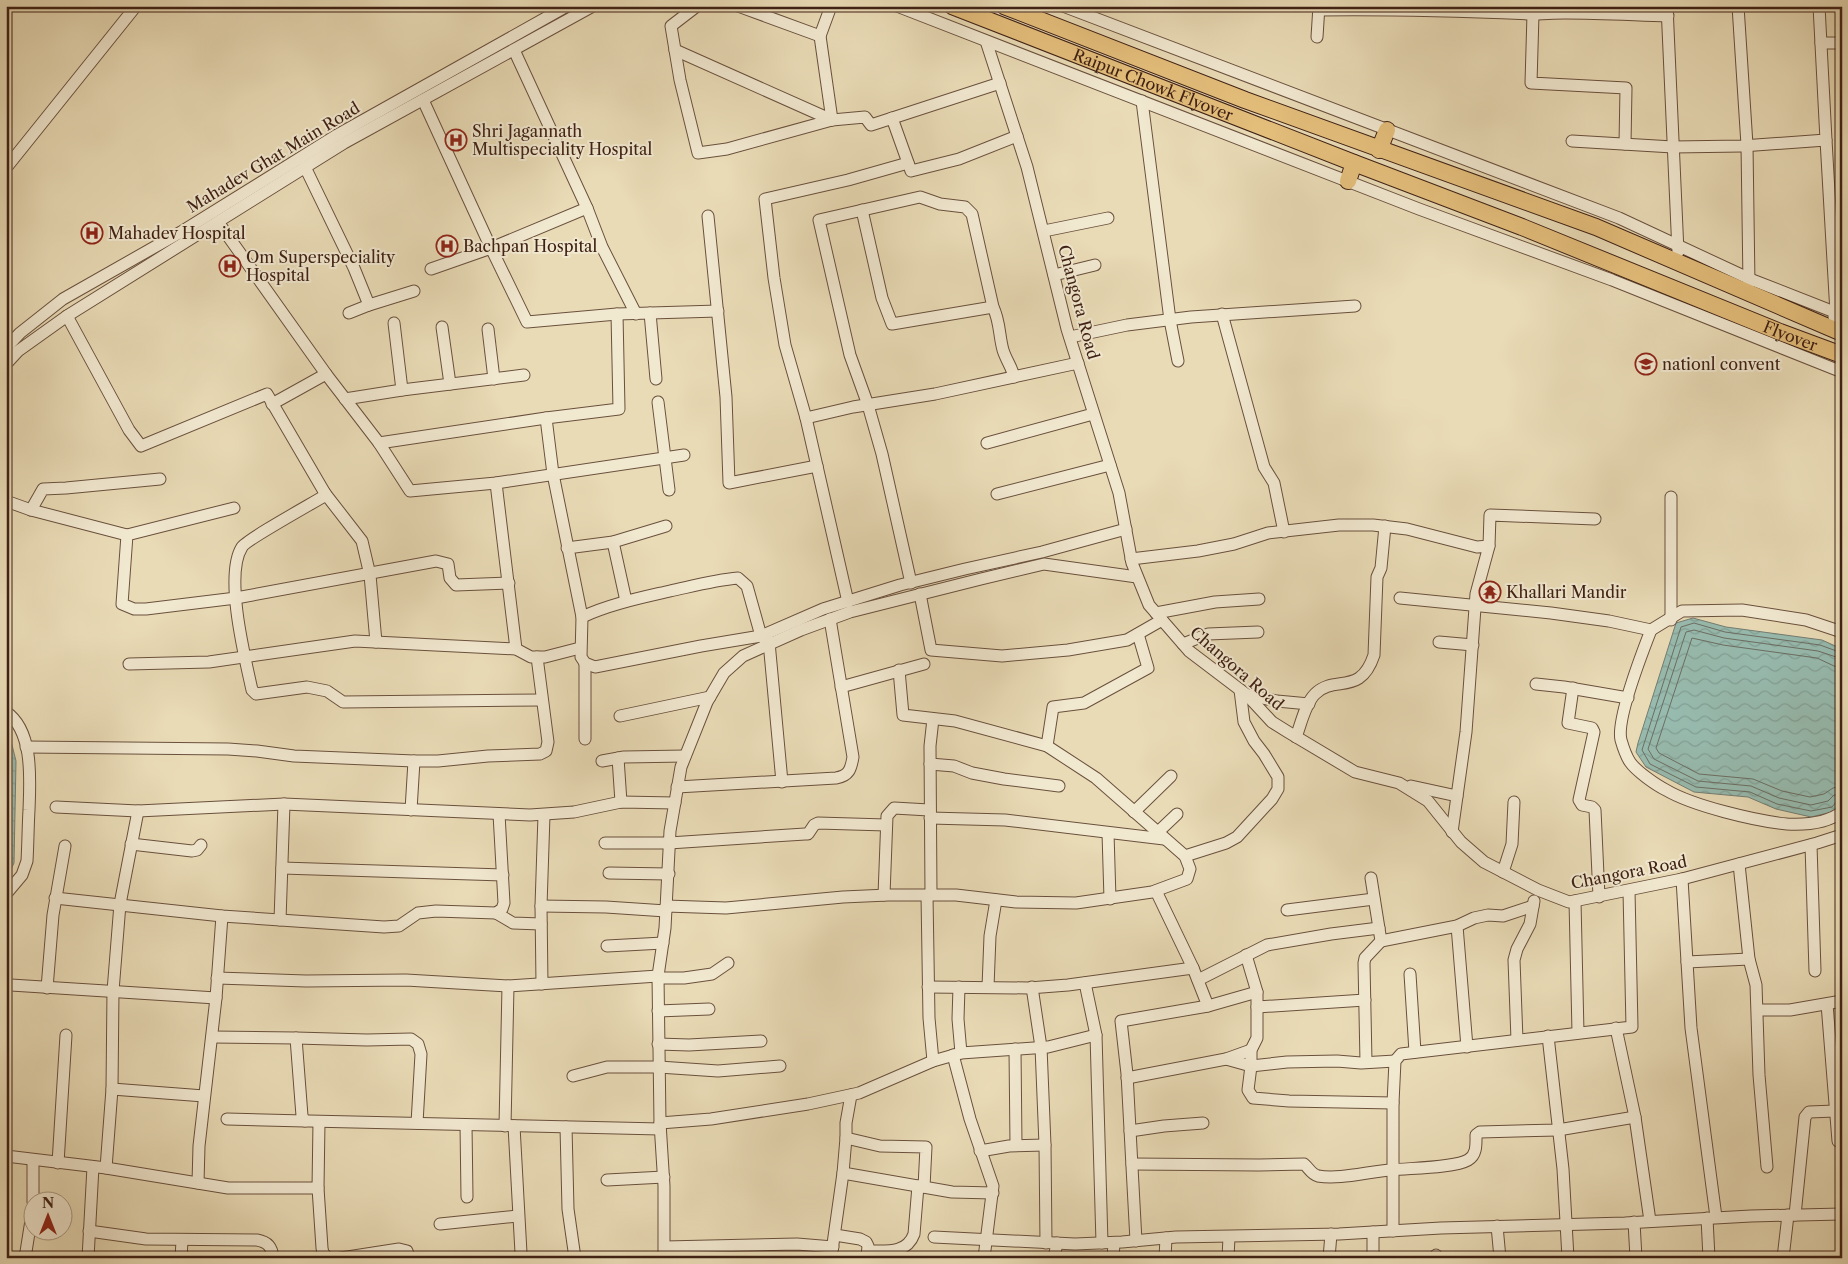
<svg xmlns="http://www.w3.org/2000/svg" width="1848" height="1264" viewBox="0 0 1848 1264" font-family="'Libre Caslon Text',serif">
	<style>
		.water { fill: url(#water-waves); stroke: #747d71 }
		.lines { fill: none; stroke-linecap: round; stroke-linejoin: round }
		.shore { stroke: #6b6e62; stroke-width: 1 }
		.minor-casing { stroke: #6a503d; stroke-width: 13 }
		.highway-casing { stroke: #3f2115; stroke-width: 18 }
		.minor { stroke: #f1e8d0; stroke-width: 11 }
		.highway { stroke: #e4be7b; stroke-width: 16 }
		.labels { text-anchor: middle; stroke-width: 4; stroke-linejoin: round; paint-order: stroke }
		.street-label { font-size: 16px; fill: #3f2115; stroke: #f1e8d0 }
		.poi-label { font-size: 16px; fill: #3f2115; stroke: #f1e8d0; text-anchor: start }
	</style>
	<defs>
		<pattern id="water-waves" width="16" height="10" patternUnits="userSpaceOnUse" patternTransform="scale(1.25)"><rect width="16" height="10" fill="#97bbaf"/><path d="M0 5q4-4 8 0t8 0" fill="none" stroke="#83a096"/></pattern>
	</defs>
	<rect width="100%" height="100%" fill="#e9dbb6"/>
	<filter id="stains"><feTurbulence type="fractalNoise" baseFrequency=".004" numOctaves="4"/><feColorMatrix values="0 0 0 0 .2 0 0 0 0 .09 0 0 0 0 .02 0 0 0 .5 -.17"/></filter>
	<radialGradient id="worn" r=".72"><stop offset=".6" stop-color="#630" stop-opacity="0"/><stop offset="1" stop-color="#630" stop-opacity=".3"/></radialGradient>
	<g class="water">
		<path d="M 1693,618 L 1726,627 L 1822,640 L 1842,649 L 1842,801 L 1836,811 L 1811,817 L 1776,809 L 1748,797 L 1694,792 L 1646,767 L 1636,752 L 1638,743 L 1676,623 Z"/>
		<path d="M 6,721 L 16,761 L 14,863 L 6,880 Z"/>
	</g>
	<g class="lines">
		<g class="shore">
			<path d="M 1842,653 L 1820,645 L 1725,632 L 1694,623 L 1681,627 L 1642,750 L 1650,764 L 1696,787 L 1750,792 L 1777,804 L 1811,811 L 1832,807 L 1837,801 L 1842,800"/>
			<path d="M 1842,659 L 1818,651 L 1724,638 L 1694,630 L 1686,632 L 1648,749 L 1654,759 L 1698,781 L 1751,786 L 1779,798 L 1811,805 L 1828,801 L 1834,795 L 1842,794"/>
			<path d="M 1842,667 L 1834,666 L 1817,658 L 1723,645 L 1692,638 L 1656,748 L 1659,753 L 1699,774 L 1753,779 L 1782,791 L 1810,797 L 1824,794 L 1833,788 L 1842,786"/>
			<path d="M 6,740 L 11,761 L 9,861 L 6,868"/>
		</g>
		<g class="minor-casing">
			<g id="minor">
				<path d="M 697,6 L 671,26 L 680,80 L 698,153 L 727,149 L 832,120 L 865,117 L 871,125 L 1000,83"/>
				<path d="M 738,6 L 820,36"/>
				<path d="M 831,6 L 820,36 L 832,120"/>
				<path d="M 897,6 L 1419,209 L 1612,280 L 1842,372"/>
				<path d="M 1063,6 L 1619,218 L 1750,279 L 1842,315"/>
				<path d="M 1667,6 L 1678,252"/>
				<path d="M 1738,6 L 1747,145 L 1749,284"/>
				<path d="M 1318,10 C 1389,9 1460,11 1531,14 C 1542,14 1554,13 1565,13 C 1599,13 1634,15 1668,16"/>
				<path d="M 1533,14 L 1531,83 L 1626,88 L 1625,144"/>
				<path d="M 1317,37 L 1319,6"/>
				<path d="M 986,41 L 1027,167 L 1067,329 L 1119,493 L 1132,563 L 1149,605 L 1189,651 L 1247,695 L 1272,722 L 1288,732 L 1355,772 L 1399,783 L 1428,801 L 1461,842 L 1484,862 L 1538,890 L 1569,902 L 1682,879 L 1817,843 L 1842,835"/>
				<path d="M 1821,43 L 1842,43"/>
				<path d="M 514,50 L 587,208 L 602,247 L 636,314"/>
				<path d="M 675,50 L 832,120"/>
				<path d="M 423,100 L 491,248 L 587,208"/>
				<path d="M 1142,101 L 1170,320 L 1178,361"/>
				<path d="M 892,118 L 911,171 L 959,159 L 1017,136"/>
				<path d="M 1826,140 L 1836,313 L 1834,317"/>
				<path d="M 1572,141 L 1673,147 L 1742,146 L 1826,140 L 1819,6"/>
				<path d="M 305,167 L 354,268 L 369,305 L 414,291"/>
				<path d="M 6,168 L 136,6"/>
				<path d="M 862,210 L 882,298 L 892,324 L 993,307"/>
				<path d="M 708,216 L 726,397 L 729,483 L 817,466"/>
				<path d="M 218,222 L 326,374 L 379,443 L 410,491 L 496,483 L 684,455"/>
				<path d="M 1044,231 L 1108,218"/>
				<path d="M 431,269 L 491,248 L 527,322 L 617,314 L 718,311"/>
				<path d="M 1054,275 L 1095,265"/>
				<path d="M 349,313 L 369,305"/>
				<path d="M 650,313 L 656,379"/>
				<path d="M 1222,314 L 1264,467 L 1274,483 L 1284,532"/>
				<path d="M 67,316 L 129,430 L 141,446 L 267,394 L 326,495 C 313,503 246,540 242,547 C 224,575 245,658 252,690 L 256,694 L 307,687 L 327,691 L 343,702 L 542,700"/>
				<path d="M 394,323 L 402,390"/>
				<path d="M 442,327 L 450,384"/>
				<path d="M 488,329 L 494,379"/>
				<path d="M 1070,337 L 1127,325 L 1191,317 L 1355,306"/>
				<path d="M 6,348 L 20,333 L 63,299 L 181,232 L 337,135 L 567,6"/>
				<path d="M 6,364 L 18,351 L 67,316 L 344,143 L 593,6"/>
				<path d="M 345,399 L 402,390 L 524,375"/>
				<path d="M 658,402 L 669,490"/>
				<path d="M 272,404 L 326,374"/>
				<path d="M 546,418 L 553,474 L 582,617 L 581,657 L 585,663 L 595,667 L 701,646 L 761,636 L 823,609 L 900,585 L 965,569 L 1042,552 L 1126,529"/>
				<path d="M 806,418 L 853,407 L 935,394 L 1078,363"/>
				<path d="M 379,443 L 546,418 L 619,409 L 617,314"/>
				<path d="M 987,443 L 1093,414"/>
				<path d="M 496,483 L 516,649"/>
				<path d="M 324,492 L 362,541 L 370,575 L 376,642"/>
				<path d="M 997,494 L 1110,465"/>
				<path d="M 6,501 L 31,510 L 127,535"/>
				<path d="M 234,508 L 127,535 L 122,604 L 134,609 L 146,609 L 236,598 L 436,561 L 448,564 L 450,578 L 456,585 L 509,583"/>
				<path d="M 31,510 L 43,489 L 66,488 L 160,479"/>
				<path d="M 613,542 L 626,601"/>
				<path d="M 1489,546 L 1490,515 L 1595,519"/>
				<path d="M 567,548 L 613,542 L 666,526"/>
				<path d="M 1131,559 L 1198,551 L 1234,544 L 1268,533 L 1339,525 L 1373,525 L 1407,529 L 1477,547 L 1489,546 L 1476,594 L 1466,732 L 1452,832"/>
				<path d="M 911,583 L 882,454 L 868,405 L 850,355 L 819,220 L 920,197 L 940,204 L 965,207 L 972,214 L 993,307 C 1000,321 999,336 1003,350 C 1006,360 1012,367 1014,377"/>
				<path d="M 920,594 L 931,650 L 1002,656 L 1068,650 L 1127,640 L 1162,620"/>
				<path d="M 1400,598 L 1551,613 L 1609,621 L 1651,630 L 1682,611 L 1742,610 L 1806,620 L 1842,632"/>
				<path d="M 848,602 L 806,418 L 785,345 L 774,278 L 765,199 L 848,180 L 908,163"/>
				<path d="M 1156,613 L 1215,602 L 1259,599"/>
				<path d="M 582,617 C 610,604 640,598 670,591 C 693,586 715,580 738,578 L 747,586 L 761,636 L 769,642 L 782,782"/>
				<path d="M 1671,620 L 1671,497"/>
				<path d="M 1651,630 C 1642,653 1616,720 1621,740 C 1623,747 1626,756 1630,762 C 1636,771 1656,785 1666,790 C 1693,806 1756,821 1787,824 C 1805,825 1827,823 1842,812"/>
				<path d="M 1439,642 L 1473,645"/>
				<path d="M 1183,644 L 1208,634 L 1258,632"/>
				<path d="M 585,663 L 585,739"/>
				<path d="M 129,664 L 209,662 L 355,641 L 516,649 L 531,657 L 545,657 L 580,648"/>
				<path d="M 1536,684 L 1564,687 L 1628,698"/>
				<path d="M 841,687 L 924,664"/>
				<path d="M 1573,688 L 1568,723 L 1592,728 L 1594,732 L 1579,800 L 1582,805 L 1592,807 L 1595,810 L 1599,897"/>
				<path d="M 1247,695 L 1277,701 L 1309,704"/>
				<path d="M 6,712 C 34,731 30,781 29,810 C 28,827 28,844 27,861 L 22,875 L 6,894"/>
				<path d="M 620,716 L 710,697"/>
				<path d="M 1296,737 C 1301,724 1305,704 1315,694 C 1335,674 1360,697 1374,655 L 1377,577 L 1381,568 L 1385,526"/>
				<path d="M 1047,746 L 1053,707 L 1084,703 L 1148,668 L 1138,634"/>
				<path d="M 26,747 L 228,749 L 257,751 L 294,756 L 414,761 L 438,761 L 488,756 L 540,754 L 546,751 L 548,742 L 537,657"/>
				<path d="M 618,758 L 621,802"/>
				<path d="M 602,761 L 624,757 L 685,756"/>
				<path d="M 930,764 L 954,766 L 972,773 L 1004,779 L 1059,786"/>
				<path d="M 1411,786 L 1457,796"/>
				<path d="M 677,787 L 836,778 C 849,776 851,769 853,757 L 830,619"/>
				<path d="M 56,807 L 138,811 L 284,804 L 530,815 L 574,812 L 621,802 L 675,803"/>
				<path d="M 411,810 L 414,761"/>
				<path d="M 1134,812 L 1171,776"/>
				<path d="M 930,818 L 1005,820 L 1164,839"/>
				<path d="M 1108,833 L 1110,899"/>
				<path d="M 1157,833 L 1177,814"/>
				<path d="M 605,843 L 669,843 L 805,834 L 808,834 L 814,825 L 818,823 L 886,825"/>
				<path d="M 131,844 L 192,851 L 197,850 L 201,845"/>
				<path d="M 1811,845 L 1815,971"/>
				<path d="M 1185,856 L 1226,843 L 1237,837 L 1272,799 L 1278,789 L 1278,777 L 1264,754 L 1254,741 L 1244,722 L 1240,690"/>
				<path d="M 1739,864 L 1749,959 L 1756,985 L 1759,1075 L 1767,1167"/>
				<path d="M 282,868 L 503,875"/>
				<path d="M 1503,872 L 1512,844 L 1514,802"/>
				<path d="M 609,873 L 669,874"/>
				<path d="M 1682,879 L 1691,1028 L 1716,1217"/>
				<path d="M 1156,891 L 1193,968 L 1208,1006"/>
				<path d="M 884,895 L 887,816 L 894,808 L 929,810"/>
				<path d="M 927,895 L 929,1018 L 933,1061"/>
				<path d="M 931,895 L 930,746 L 933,719"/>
				<path d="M 55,898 L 222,916 L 384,927 L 399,926 L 418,913 L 436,911 L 496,913 L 502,909 L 504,903 L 499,814"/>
				<path d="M 1575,901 L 1578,1033"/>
				<path d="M 541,906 L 606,907 L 666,911"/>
				<path d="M 666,906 L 726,908 L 843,897 L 888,895 L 956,895 L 1016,902 L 1076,903 L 1152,892 L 1187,879 L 1190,869 L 1185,856 L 1096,778 L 1047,746 L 955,721 L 903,715 L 899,670"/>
				<path d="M 1287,910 L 1374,899"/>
				<path d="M 496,913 L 513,923 L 541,924"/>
				<path d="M 280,920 L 284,804"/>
				<path d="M 1457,926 L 1467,1047"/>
				<path d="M 1381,941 L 1457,926 L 1474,918 L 1488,915 L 1503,916 L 1533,906"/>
				<path d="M 607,946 L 663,943"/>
				<path d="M 1246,955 L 1257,992 L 1257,1038 L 1251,1050 L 1251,1066 L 1248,1090 L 1253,1098 L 1289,1101 L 1393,1103"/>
				<path d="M 1687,962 L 1749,959"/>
				<path d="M 1410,974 L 1415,1052"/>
				<path d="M 217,978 L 306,981 L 406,980 L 508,986 L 658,976"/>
				<path d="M 658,978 L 684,978 L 712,974 L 728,963"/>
				<path d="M 1198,980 L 1267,945 L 1331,934 L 1379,928"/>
				<path d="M 1085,983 L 1096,1035 L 1102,1243"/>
				<path d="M 542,984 L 541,906 L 544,815"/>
				<path d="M 11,985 L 216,998"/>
				<path d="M 928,987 L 1029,988 L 1068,985 L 1193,968"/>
				<path d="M 959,987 L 958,1019 L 961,1053"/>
				<path d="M 988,987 L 990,936 L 996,900"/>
				<path d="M 1032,987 L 1041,1047 L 1045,1145 L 1046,1243"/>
				<path d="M 47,988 L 53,915 L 65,846"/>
				<path d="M 1827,1004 L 1838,1141"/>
				<path d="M 1257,1007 L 1365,1000"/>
				<path d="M 1758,1010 L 1790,1010 L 1842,1001"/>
				<path d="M 658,1011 L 709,1009"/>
				<path d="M 1616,1028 L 1635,1117 L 1650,1221"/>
				<path d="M 1548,1036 L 1563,1169 L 1568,1258"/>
				<path d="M 212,1037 L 296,1038 L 302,1116 L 305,1121 L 309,1121 L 660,1129"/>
				<path d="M 296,1038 L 367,1040 L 411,1039 L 418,1044 L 421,1054 L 417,1123"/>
				<path d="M 1517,1040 L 1514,960 L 1517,949 L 1530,924 L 1534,901"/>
				<path d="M 658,1044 L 689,1045 L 761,1041"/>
				<path d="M 1015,1049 L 1016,1145"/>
				<path d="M 953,1055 L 970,1119 L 993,1186 L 984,1258"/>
				<path d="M 1226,1059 L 1251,1066 L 1287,1062 L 1337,1061 L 1361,1063 L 1395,1061"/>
				<path d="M 1366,1062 L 1364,963 L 1365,958 L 1381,941 L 1371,878"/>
				<path d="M 573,1076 L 607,1067 L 659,1067 L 718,1071 L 780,1066"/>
				<path d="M 1127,1078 L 1226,1059 L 1251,1050"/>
				<path d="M 112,1089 L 204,1096"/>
				<path d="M 227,1119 L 305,1121"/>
				<path d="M 319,1122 L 318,1188 L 322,1248 L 323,1253 L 328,1258"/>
				<path d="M 660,1123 L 711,1119 L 808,1104 L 859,1093 L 933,1061 L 961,1053 L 1048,1047 L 1096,1035"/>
				<path d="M 466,1125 L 467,1197"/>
				<path d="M 505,1126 L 508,986"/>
				<path d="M 514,1126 L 521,1253"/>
				<path d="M 566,1127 L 568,1209 L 575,1258"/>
				<path d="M 1130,1131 L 1164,1126 L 1203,1123"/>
				<path d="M 846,1138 L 880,1146 L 926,1147 L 924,1187"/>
				<path d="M 980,1151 L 1009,1146 L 1045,1145"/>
				<path d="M 6,1156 L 106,1168 L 228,1188 L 318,1188"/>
				<path d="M 58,1163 L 66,1035"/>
				<path d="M 1132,1164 L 1259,1165 L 1304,1164 C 1309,1168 1311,1174 1318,1176 C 1340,1180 1370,1171 1392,1170 C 1409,1168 1454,1168 1468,1160 C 1477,1155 1476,1144 1476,1135 L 1480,1132 L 1558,1130 L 1635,1117"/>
				<path d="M 106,1168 L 112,1089 L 113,991 L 120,904 L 138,811"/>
				<path d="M 843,1173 L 952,1192 L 993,1193"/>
				<path d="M 607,1180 L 664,1177"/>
				<path d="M 198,1183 L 199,1146 L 216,998 L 222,916"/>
				<path d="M 33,1202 L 33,1160"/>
				<path d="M 1795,1215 L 1805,1117 L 1809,1112 L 1835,1111"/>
				<path d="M 1707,1218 L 1709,1258"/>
				<path d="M 1634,1222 L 1636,1258"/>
				<path d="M 440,1224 L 518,1216"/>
				<path d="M 1497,1226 L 1500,1258"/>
				<path d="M 89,1231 L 146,1239 L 257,1240 C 268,1242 272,1247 273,1258"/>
				<path d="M 1393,1231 L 1393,1103 L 1395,1061 L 1401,1054 L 1632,1027 L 1629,891"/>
				<path d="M 835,1235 L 860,1239 L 866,1242 L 868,1246 L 867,1258"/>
				<path d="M 934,1237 L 1075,1244 L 1122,1242 L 1176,1237 L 1339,1234 L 1441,1228 L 1625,1223 L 1751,1216 L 1842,1214"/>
				<path d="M 1136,1241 L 1127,1074 L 1121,1021 L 1208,1006 L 1257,992"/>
				<path d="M 665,1247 L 797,1244 L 833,1247"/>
				<path d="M 868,1251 C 886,1251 907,1254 914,1234 L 918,1186"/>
				<path d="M 1436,1255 L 1436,1258"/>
				<path d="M 25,1258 L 32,1214"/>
				<path d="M 88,1258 L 93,1167"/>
				<path d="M 181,1258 L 182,1241"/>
				<path d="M 341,1258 L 399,1249 L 407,1251 L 409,1258"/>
				<path d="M 664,1258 L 664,1186 L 660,1123 L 658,976 L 665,928 L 670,831 L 681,767 L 707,702 L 724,673 L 743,656 L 801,630 L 850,612 L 981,579 L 1044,564 L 1137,577"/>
				<path d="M 831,1258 L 843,1173 L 846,1138 L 846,1123 L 851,1095"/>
				<path d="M 1054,1258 L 1057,1243"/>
				<path d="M 1113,1258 L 1114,1243"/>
				<path d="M 1165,1258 L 1166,1238"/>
				<path d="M 1228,1258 L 1229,1237"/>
				<path d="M 1329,1258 L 1331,1234"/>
				<path d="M 1373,1258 L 1373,1232"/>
				<path d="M 1783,1258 L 1788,1215"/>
			</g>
		</g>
		<g class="highway-casing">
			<g id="highway">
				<path id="s1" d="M 952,6 L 1354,163 L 1522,227 L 1780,332 L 1842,355"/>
				<path d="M 1004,6 L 1245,100 L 1596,227 L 1842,333"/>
				<path d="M 1379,150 L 1387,130"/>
				<path d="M 1348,181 L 1354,163"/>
			</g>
		</g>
		<use href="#minor" class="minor"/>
		<use href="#highway" class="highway"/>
	</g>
	<defs>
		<g id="hospital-ring" transform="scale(1.125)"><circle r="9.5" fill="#f1e8d0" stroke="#8f2418" stroke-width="1.5"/><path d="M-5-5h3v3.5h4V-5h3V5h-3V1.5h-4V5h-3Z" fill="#8f2418"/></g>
		<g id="school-ring" transform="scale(1.125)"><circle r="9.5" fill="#f1e8d0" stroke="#8f2418" stroke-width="1.5"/><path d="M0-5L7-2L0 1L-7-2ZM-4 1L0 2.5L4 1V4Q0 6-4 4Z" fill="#8f2418"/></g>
		<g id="temple-ring" transform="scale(1.125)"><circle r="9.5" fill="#f1e8d0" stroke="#8f2418" stroke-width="1.5"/><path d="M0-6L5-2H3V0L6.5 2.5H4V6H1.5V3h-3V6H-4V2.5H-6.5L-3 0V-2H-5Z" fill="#8f2418"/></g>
	</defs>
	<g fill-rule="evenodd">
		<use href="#hospital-ring" x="456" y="140"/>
		<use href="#hospital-ring" x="92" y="233"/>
		<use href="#hospital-ring" x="447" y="246"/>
		<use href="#hospital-ring" x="230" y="266"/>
		<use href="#school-ring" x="1646" y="364"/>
		<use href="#temple-ring" x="1490" y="592"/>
	</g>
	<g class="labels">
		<g class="street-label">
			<text dy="6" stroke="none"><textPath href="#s1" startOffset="216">Raipur Chowk Flyover</textPath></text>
			<text transform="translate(273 157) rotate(-31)" y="6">Mahadev Ghat Main Road</text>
			<text transform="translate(1079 302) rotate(75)" y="6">Changora Road</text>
			<text dy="6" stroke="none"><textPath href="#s1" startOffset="901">Flyover</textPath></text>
			<text transform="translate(1237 668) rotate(41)" y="6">Changora Road</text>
			<text transform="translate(1629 872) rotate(-11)" y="6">Changora Road</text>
		</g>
		<g class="poi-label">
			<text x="472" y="137">Shri Jagannath<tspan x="472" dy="18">Multispeciality Hospital</tspan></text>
			<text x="108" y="239">Mahadev Hospital</text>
			<text x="463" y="252">Bachpan Hospital</text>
			<text x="246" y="263">Om Superspeciality<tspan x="246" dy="18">Hospital</tspan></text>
			<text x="1662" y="370">nationl convent</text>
			<text x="1506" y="598">Khallari Mandir</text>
		</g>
	</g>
	<rect width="1848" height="1264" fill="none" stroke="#e9dbb6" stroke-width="25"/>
	<rect x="8" y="8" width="1833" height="1249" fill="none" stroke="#3f2115" stroke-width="2.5"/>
	<rect x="12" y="12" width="1823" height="1239" fill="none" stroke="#3f2115"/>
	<g transform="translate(48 1216)"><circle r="24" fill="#f1e8d0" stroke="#aa9885"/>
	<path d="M0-4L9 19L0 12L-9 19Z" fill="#8f2418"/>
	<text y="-8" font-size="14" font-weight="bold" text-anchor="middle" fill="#3f2115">N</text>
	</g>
	<rect width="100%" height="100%" filter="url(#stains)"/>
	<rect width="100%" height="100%" fill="url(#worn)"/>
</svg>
